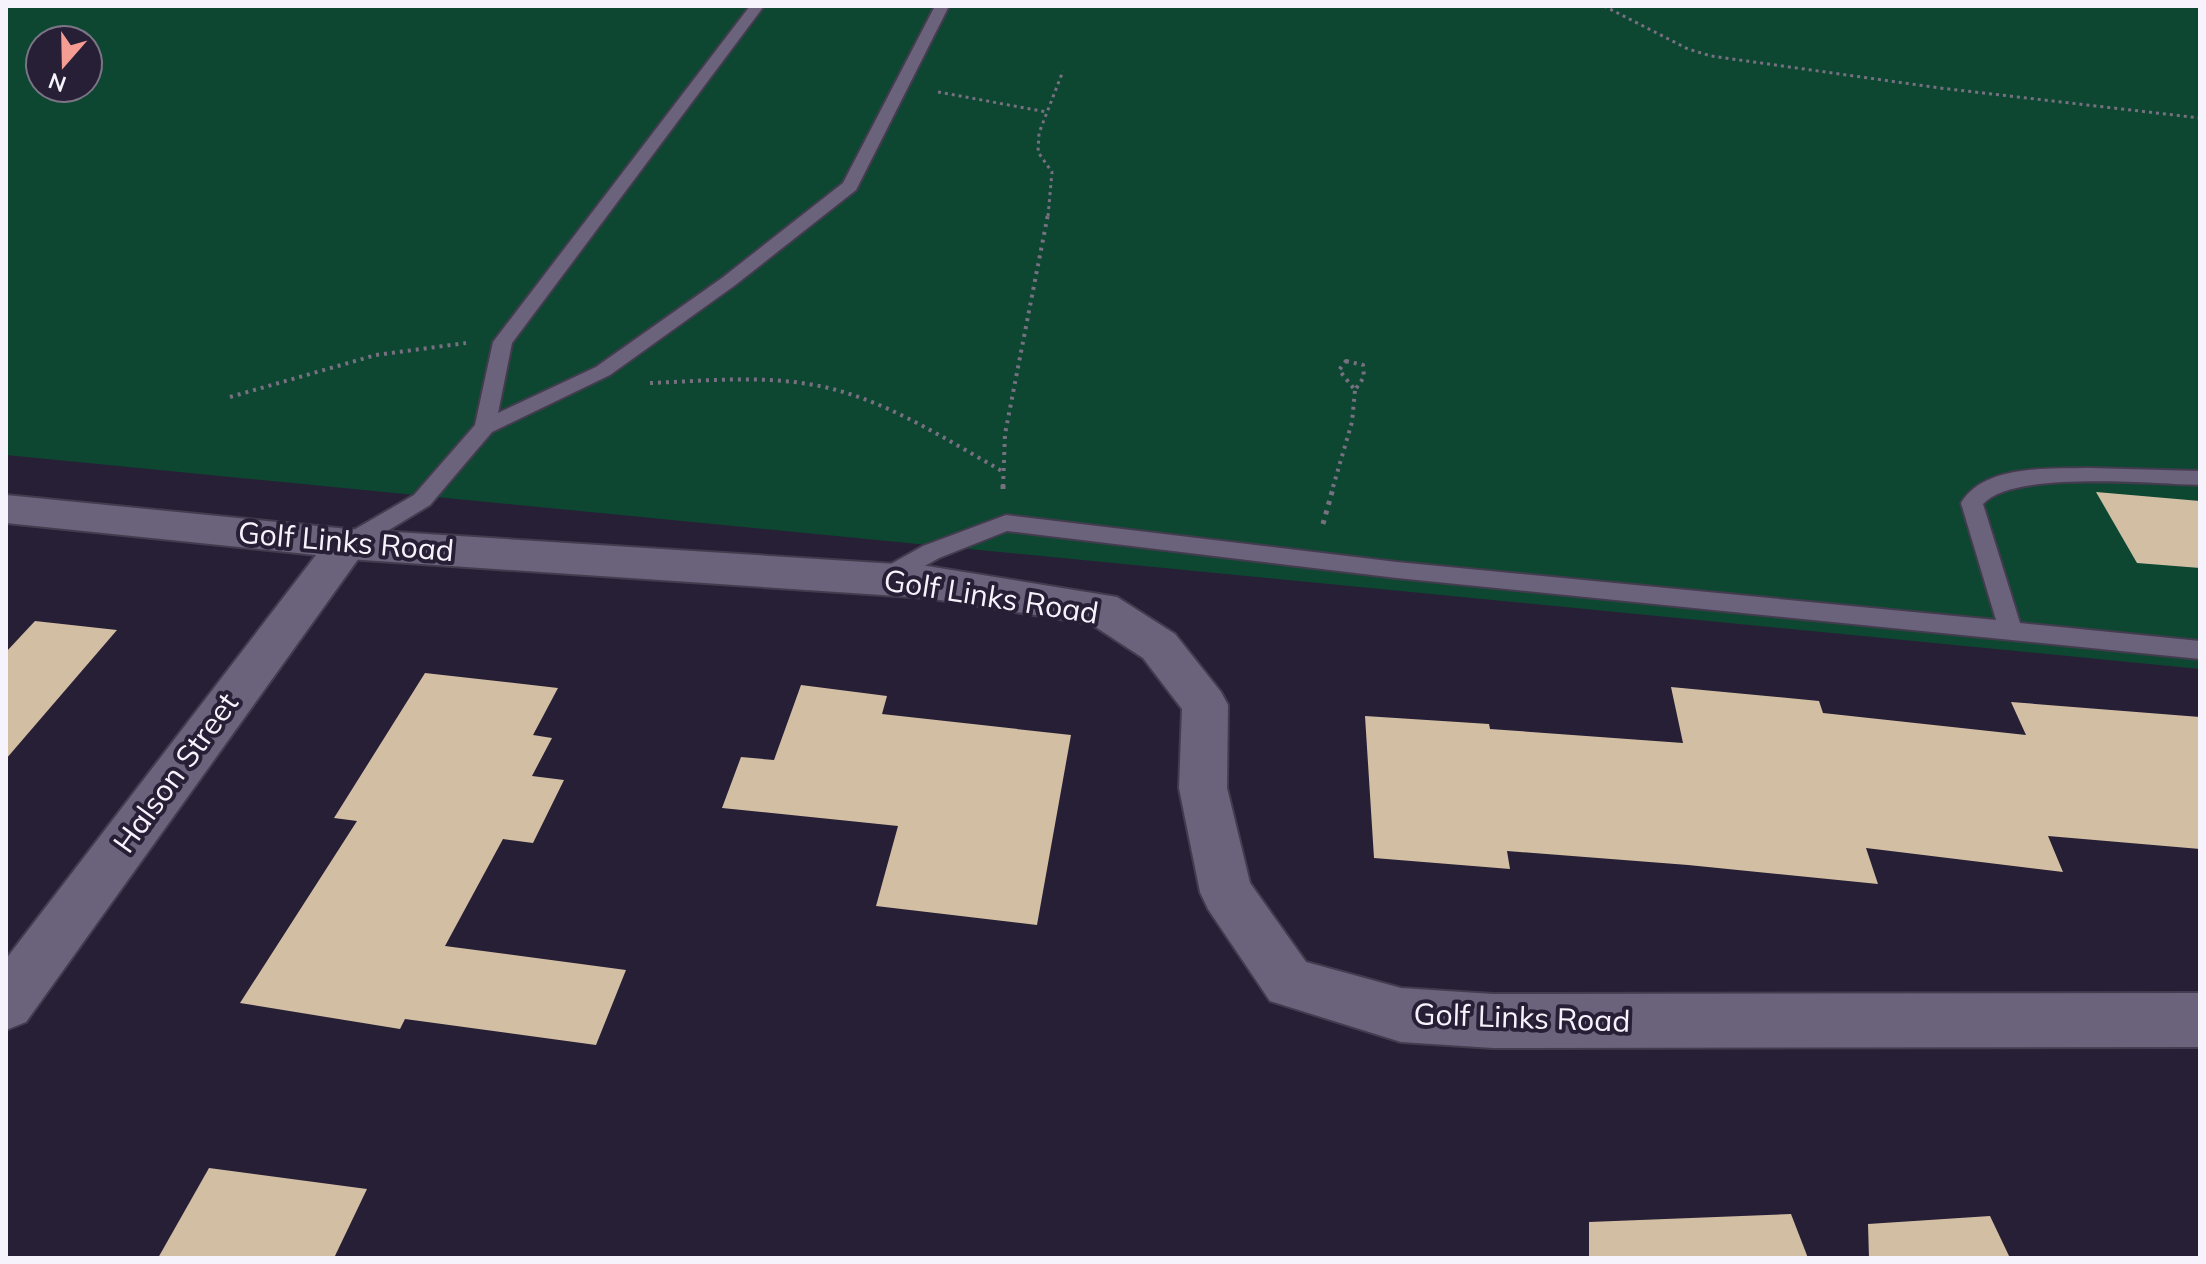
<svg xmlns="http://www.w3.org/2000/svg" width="2206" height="1264" viewBox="0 0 2206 1264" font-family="Mulish,sans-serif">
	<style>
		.green { fill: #0d4732; fill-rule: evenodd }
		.building { fill: #d2bea3 }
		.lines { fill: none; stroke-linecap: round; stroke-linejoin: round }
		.lane-casing { stroke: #433c4e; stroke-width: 4 }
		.street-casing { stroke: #433c4e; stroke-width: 4 }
		.secondary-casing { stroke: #433c4e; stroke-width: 4 }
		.path-far2 { stroke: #767081; stroke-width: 3; stroke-dasharray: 3 4; stroke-linecap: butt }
		.path-far1 { stroke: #767081; stroke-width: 4; stroke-dasharray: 3 5; stroke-linecap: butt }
		.path { stroke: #767081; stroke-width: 5; stroke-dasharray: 4 6; stroke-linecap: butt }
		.lane { fill: #6b627c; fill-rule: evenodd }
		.street { fill: #6b627c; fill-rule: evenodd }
		.secondary { fill: #6b627c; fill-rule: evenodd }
		.labels { text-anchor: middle; stroke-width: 8; stroke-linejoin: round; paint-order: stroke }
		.street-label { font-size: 30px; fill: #f6f3fd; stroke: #271f35 }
	</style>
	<rect width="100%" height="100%" fill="#271f35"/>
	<path class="green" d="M 6,6 L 2200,6 L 2200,669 L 6,455 ZM 40,40 L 88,40 L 88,88 L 40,88 Z"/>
	<g class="building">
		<path d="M 2096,492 L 2200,501 L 2200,568 L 2137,563 Z"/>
		<path d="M 35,621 L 117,630 L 6,759 L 6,652 Z"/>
		<path d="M 425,673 L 558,688 L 533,735 L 552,738 L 532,776 L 564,780 L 533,843 L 503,839 L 445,946 L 626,970 L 596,1045 L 405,1019 L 400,1029 L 240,1003 L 357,821 L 334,818 Z"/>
		<path d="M 801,685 L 887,696 L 882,714 L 1071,735 L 1037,925 L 876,906 L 898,826 L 722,808 L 741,757 L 774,760 Z"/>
		<path d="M 1671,687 L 1819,701 L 1823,713 L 2026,735 L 2011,702 L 2200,717 L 2200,849 L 2048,836 L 2063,872 L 1866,848 L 1878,884 L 1688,865 L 1507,851 L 1510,869 L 1374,858 L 1365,716 L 1489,724 L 1490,729 L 1683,743 Z"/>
		<path d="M 209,1168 L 367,1189 L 334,1258 L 158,1258 Z"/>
		<path d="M 1791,1214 L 1808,1258 L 1589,1258 L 1589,1222 Z"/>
		<path d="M 1990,1216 L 2010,1258 L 1869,1258 L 1868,1224 Z"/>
	</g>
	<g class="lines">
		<g class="lane-casing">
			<g id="lane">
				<path d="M 750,6 L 764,6 L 512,343 L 498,413 L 596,367 L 722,278 L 843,183 L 935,6 L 949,6 L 856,190 L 734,286 L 610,375 L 492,432 L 430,505 L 356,550 L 340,550 L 337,544 L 340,538 L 414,495 L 475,425 L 493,342 Z"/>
				<path d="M 2089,468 L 2200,471 L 2200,485 C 2154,484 2013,470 1983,504 L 2020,623 L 2200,641 L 2200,659 L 1397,578 L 1007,531 L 939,558 L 891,585 L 883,588 L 875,585 L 871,579 L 875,573 L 923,546 L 1006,515 L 1397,562 L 1996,620 L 1961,503 C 1984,464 2050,469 2089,468 Z"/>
			</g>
		</g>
		<g class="street-casing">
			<path id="street" d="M 348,529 L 927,566 L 1117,597 L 1175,634 L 1221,692 L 1228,705 L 1227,788 L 1250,883 L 1306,962 L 1401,988 L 1493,994 L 2200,993 L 2200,1047 L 1493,1048 L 1401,1042 L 1270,1001 L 1208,909 L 1200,892 L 1179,788 L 1182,709 L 1143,658 L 1091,624 L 927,598 L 348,559 L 333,555 L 327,544 L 333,533 Z"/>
		</g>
		<g class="secondary-casing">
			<path id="secondary" d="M 6,495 L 348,529 L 363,533 L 369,544 L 26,1022 L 6,1030 L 6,959 L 316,555 L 6,523 Z"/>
		</g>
		<g class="path-far2">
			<path d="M 1604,6 L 1688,49 L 1711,56 L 1940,88 L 2200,118"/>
			<path d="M 938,92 L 1047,112"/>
			<path d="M 1048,216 L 1052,172 L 1038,152 L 1039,133 L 1063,71"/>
		</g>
		<g class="path-far1">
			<path d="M 1346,361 L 1363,365 L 1364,377 L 1355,390 L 1339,370 Z"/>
			<path d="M 650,383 C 705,381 760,375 814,385 C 882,397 943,438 1002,471"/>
			<path d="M 230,397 L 376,355 L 466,343"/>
			<path d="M 1003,487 L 1005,434 L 1048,214"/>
			<path d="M 1333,487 L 1352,422 L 1355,390"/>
		</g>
		<g class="path">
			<path d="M 1003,485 L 1003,491"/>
			<path d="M 1323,524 L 1334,485"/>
		</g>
		<use href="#lane" class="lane"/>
		<use href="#street" class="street"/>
		<use href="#secondary" class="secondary"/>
	</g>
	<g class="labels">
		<g class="street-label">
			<text transform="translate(346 542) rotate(5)" y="10">Golf Links Road</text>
			<text transform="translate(991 597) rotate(9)" y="10">Golf Links Road</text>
			<text transform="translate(176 773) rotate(-54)" y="10">Halson Street</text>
			<text transform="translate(1522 1018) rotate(2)" y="10">Golf Links Road</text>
		</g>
	</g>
	<rect width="2206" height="1264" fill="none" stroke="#f6f3fd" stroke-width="16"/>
	<g transform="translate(64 64) rotate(200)"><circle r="38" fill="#271f35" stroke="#7a7485" stroke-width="2"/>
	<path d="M0-6L14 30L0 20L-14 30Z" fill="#f59c93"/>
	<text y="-12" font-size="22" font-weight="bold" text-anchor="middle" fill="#f6f3fd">N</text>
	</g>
</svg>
